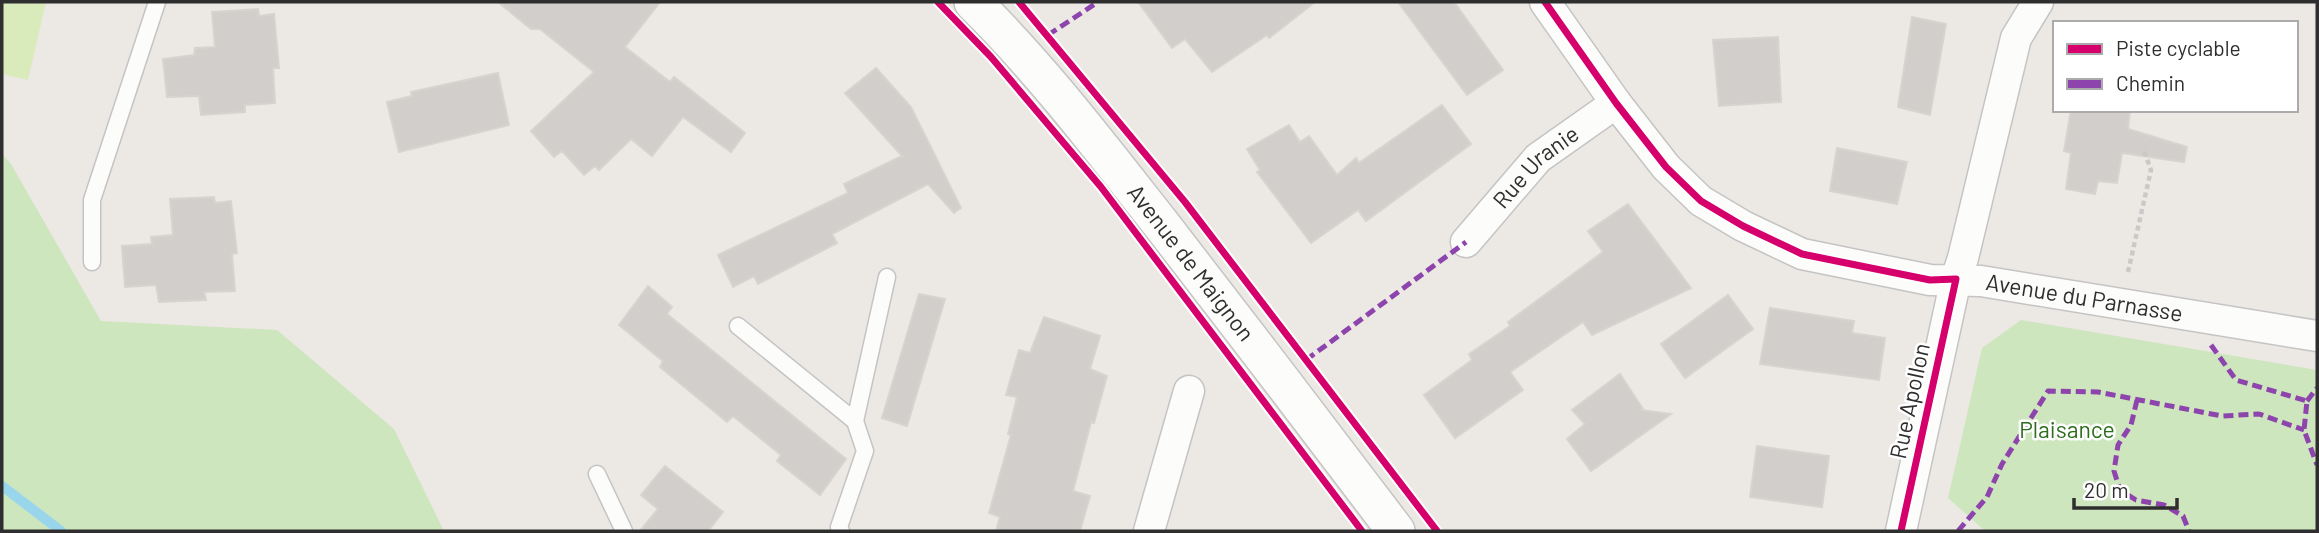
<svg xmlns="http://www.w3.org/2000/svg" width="2319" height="533" viewBox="0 0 2319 533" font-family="Barlow,sans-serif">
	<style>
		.green { fill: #cee6be }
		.pitch { fill: #d9eabb }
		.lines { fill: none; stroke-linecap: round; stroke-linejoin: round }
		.stream { stroke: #99d6ec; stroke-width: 10 }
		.building { fill: #d1cecb; stroke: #d7d4d0; stroke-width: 2 }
		.service-casing { stroke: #c5c4c5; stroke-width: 19 }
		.minor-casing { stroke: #c5c4c5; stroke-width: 33 }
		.tertiary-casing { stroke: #c5c4c5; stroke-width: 40 }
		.path { stroke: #c9c9c8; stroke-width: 4.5; stroke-dasharray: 5 3.5; stroke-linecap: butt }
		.service { stroke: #fcfcfb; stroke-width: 16 }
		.minor { stroke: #fcfcfb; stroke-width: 30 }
		.tertiary { stroke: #fcfcfb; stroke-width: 37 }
		.quiet { stroke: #8e44ad; stroke-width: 5; stroke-dasharray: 10 5; stroke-linecap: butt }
		.cycleway-casing { stroke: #fff; stroke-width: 11 }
		.cycleway { stroke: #d6006c; stroke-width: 7 }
		.labels { text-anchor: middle; stroke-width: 5; stroke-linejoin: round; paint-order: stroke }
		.street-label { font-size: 23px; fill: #2e2e2e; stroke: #fff }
		.park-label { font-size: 23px; fill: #2c6e1b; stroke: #fff }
	</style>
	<rect width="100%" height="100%" fill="#ece8e4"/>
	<g class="green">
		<path d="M 2,154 L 11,164 L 101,321 L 277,330 L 394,429 L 444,531 L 2,531 Z"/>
		<path d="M 2021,320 L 2317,370 L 2317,531 L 1985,531 L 1948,498 L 1982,348 Z"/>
	</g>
	<path class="pitch" d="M 2,2 L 46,2 L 28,80 L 2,74 Z"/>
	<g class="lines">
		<path class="stream" d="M 2,486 L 61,531"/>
	</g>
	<g class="building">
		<path d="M 498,2 L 660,2 L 625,47 L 670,82 L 674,77 L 745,133 L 731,152 L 683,117 L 652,156 L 631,139 L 599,170 L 595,166 L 584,175 L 562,151 L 554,157 L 531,131 L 594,72 L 540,29 L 531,29 Z"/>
		<path d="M 1138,2 L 1315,2 L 1269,38 L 1267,35 L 1212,72 L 1185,39 L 1172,48 Z"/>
		<path d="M 1398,2 L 1454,2 L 1503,70 L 1467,95 Z"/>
		<path d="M 258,9 L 259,16 L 274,14 L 279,68 L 273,68 L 275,103 L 245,105 L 245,112 L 201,115 L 199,96 L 167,97 L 163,59 L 194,55 L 195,48 L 215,47 L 212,12 Z"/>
		<path d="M 1912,17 L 1946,24 L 1930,115 L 1898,107 Z"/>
		<path d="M 1778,37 L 1781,102 L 1719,106 L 1713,40 Z"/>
		<path d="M 876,68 L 911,107 L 961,208 L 954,213 L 928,184 L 832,234 L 837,243 L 758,284 L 754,276 L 733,287 L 718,255 L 848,193 L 844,184 L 902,156 L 845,93 Z"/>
		<path d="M 498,73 L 509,125 L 399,152 L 387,102 L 412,96 L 411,92 Z"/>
		<path d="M 1442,105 L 1471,144 L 1366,221 L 1358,210 L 1311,243 L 1257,172 L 1260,170 L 1247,149 L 1289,125 L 1300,142 L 1309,136 L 1337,175 L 1356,158 L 1359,163 Z"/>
		<path d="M 2071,110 L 2130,110 L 2128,129 L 2187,147 L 2184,162 L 2122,153 L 2117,183 L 2098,181 L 2095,194 L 2066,189 L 2071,153 L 2064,151 Z"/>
		<path d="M 1837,148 L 1907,162 L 1897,204 L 1830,191 Z"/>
		<path d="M 214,197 L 215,203 L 231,201 L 237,253 L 232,254 L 235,291 L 204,292 L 206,300 L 159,302 L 156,285 L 125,287 L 122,246 L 152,244 L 151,237 L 173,235 L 170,199 Z"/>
		<path d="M 1628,204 L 1691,288 L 1592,335 L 1583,322 L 1510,372 L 1523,390 L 1455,438 L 1424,395 L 1472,360 L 1469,354 L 1510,326 L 1508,322 L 1603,252 L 1588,231 Z"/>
		<path d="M 648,286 L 672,307 L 667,314 L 846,459 L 820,495 L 777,461 L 781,455 L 733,416 L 727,422 L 660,367 L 663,361 L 619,325 Z"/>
		<path d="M 919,294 L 945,299 L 907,426 L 882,418 Z"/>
		<path d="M 1728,295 L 1753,329 L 1685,378 L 1661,344 Z"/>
		<path d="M 1770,308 L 1854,321 L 1852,333 L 1885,338 L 1879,380 L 1760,364 Z"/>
		<path d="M 1044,317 L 1100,336 L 1090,369 L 1107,376 L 1094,423 L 1091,422 L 1073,491 L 1090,496 L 1080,531 L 996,531 L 1000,517 L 989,513 L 1011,435 L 1008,434 L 1017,397 L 1006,395 L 1019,350 L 1030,353 Z"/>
		<path d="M 1620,374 L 1643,409 L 1641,410 L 1671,414 L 1591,471 L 1567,439 L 1585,424 L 1572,410 Z"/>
		<path d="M 1757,446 L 1829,456 L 1822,507 L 1750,497 Z"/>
		<path d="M 665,466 L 723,512 L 708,531 L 640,531 L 658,509 L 641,495 Z"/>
	</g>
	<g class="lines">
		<g class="service-casing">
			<g id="service">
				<path d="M 92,262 L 92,200 L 157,2"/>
				<path d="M 738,326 L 855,421"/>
				<path d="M 597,474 L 624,531"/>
				<path d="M 841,531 L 839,527 L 865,451 L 855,421 L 887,277"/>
			</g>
		</g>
		<g class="minor-casing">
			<g id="minor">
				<path id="s1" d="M 1545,2 L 1616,103 L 1666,167 L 1701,201 L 1743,226 L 1802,254 L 1930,280 L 1981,281 L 2317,336"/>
				<path id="s2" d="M 1466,242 L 1538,158 L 1616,103"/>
				<path d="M 1149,531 L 1189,391"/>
				<path d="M 1901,531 L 1956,279 L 1963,258 L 2016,38 L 2038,2"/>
			</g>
		</g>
		<g class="tertiary-casing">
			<g id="tertiary">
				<path id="s3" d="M 973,2 C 1042,70 1101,148 1161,224 C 1240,326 1318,428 1396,531"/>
			</g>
		</g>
		<path class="path" d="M 2128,272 L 2151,170 L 2143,148"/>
		<use href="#service" class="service"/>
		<use href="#minor" class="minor"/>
		<use href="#tertiary" class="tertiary"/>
		<g class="quiet">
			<path d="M 1048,35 L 1098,2"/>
			<path d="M 2211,345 L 2236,380 L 2307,401 L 2304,430 L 2317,465"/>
			<path d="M 1306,360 L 1466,242"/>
			<path d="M 2137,400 L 2131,425 L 2118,445 L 2114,471 L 2120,490 L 2136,500 L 2164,505 L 2183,516 L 2189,531"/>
			<path d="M 2307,401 L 2317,388"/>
			<path d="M 1958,531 L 1987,497 L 2002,464 L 2048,391 L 2098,392 L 2222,416 L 2259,414 L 2304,430"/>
		</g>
		<g class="cycleway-casing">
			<g id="cycleway">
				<path d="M 938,2 L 991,57 L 1101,187 L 1362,531"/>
				<path d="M 1019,2 L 1185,202 L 1437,531"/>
				<path d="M 1545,2 L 1616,103 L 1666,167 L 1701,201 L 1743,226 L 1802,254 L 1930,280 L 1956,279 L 1901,531"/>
			</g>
		</g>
		<use href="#cycleway" class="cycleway"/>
	</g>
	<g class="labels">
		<g class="street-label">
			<text dy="8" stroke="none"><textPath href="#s2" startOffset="103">Rue Uranie</textPath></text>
			<text dy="8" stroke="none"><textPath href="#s3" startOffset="340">Avenue de Maignon</textPath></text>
			<text dy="8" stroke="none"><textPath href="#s1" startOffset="654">Avenue du Parnasse</textPath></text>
			<text transform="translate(1910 401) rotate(-78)" y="8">Rue Apollon</text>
		</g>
		<g class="park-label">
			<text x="2067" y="438">Plaisance</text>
		</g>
	</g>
	<rect width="2319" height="533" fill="none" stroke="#2e2e2e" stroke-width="7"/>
	<rect x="2053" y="21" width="245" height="91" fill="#ffffff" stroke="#ababab" stroke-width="2"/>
	<rect x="2067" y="44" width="35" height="10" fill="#d6006c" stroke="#ababab" stroke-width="2"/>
	<text x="2116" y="56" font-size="21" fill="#2e2e2e">Piste cyclable</text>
	<rect x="2067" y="79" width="35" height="10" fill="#8e44ad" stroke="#ababab" stroke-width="2"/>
	<text x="2116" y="91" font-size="21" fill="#2e2e2e">Chemin</text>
	<path d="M2074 498v10h103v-10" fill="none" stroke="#2e2e2e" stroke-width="3.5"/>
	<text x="2084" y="498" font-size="21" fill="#2e2e2e" stroke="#ffffff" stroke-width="5" paint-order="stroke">20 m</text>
</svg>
